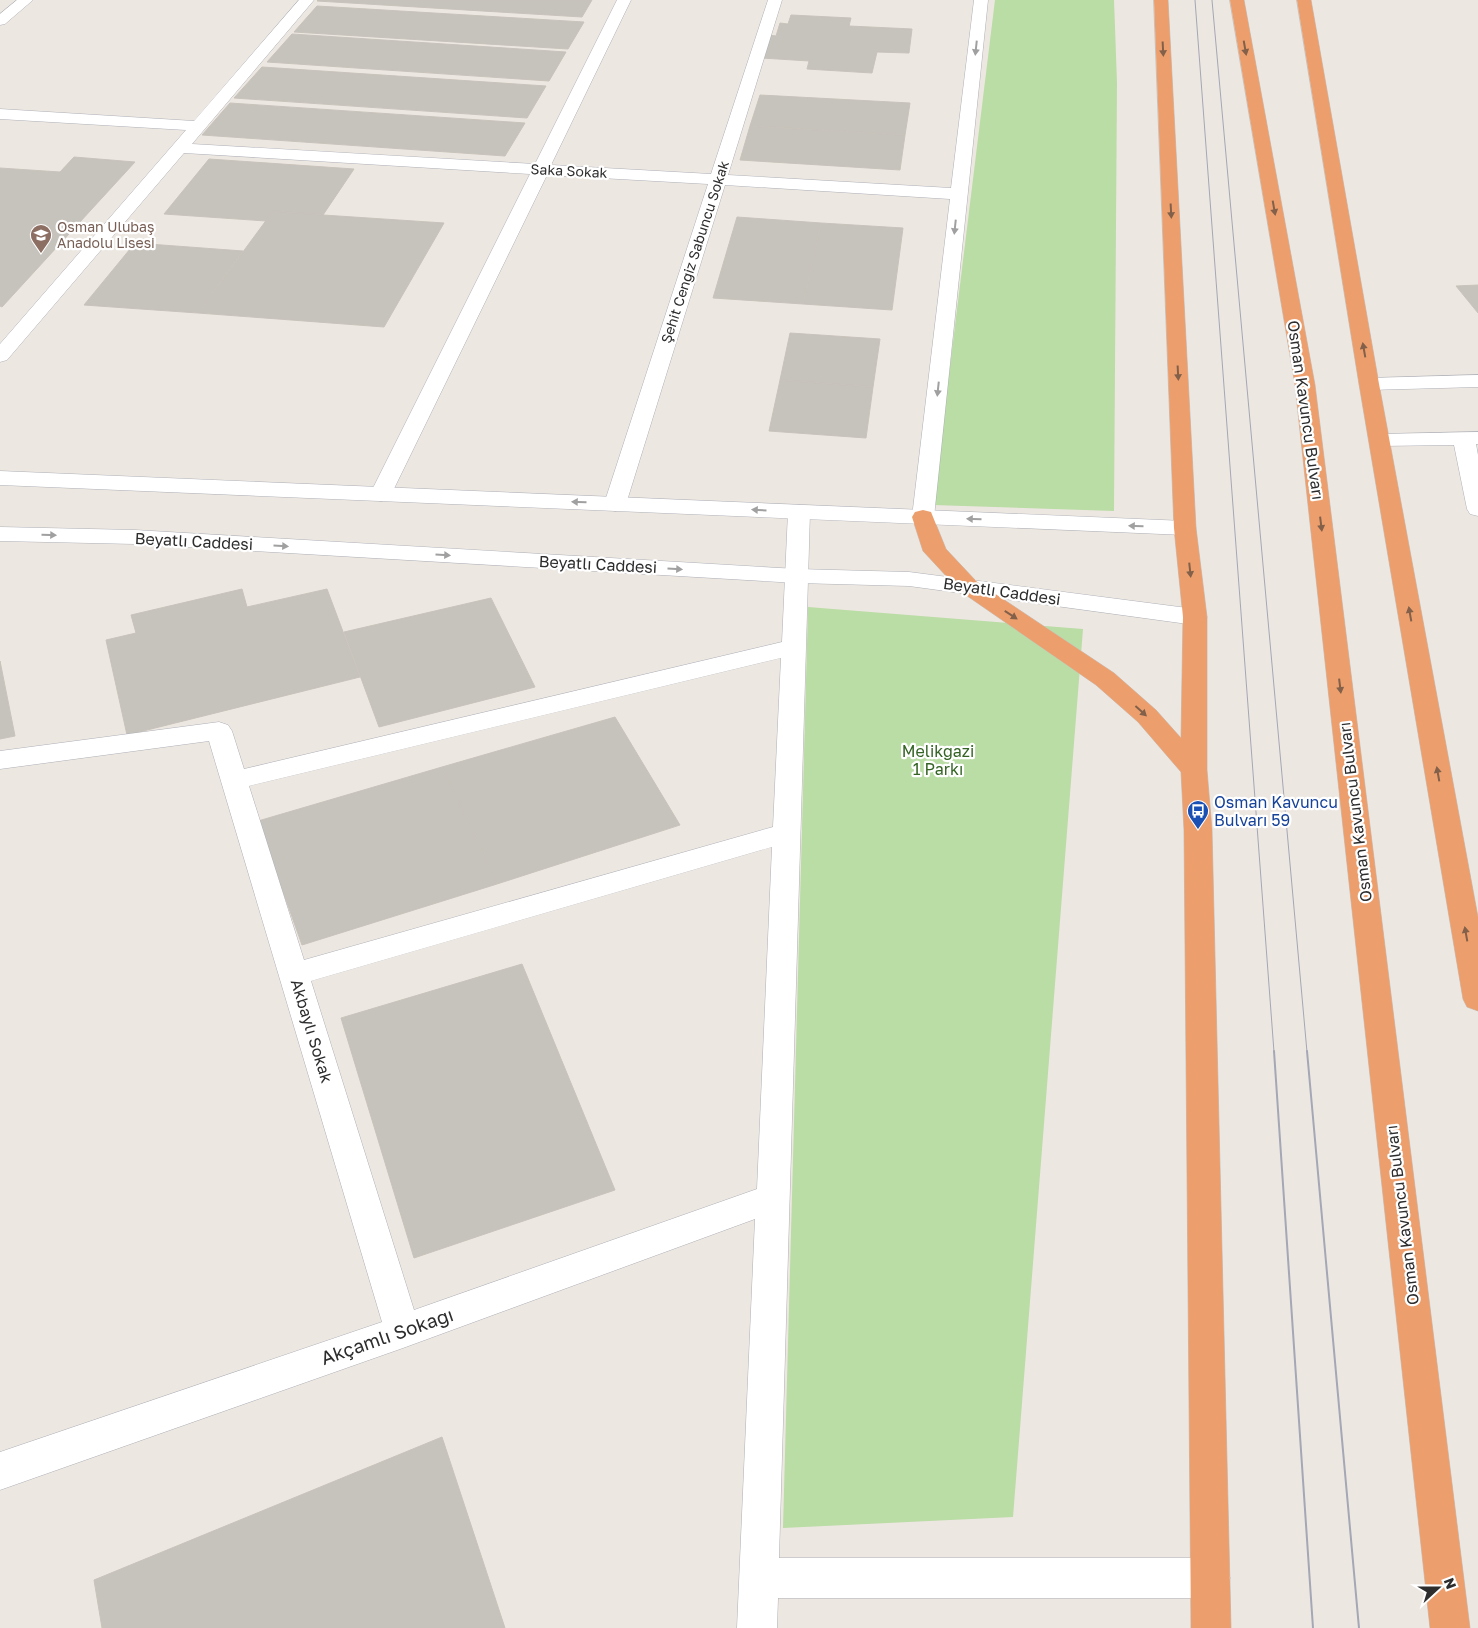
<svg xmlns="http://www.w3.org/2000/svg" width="1478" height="1628" viewBox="0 0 1478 1628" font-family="'Golos Text',sans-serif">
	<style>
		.green { fill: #badca5 }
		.building { fill: #c6c2bc; stroke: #c8c3bb }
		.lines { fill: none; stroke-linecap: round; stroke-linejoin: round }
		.street-casing { stroke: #aeb0b7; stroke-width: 1 }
		.secondary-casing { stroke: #aeb0b7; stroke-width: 1 }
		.highway-casing { stroke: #c4c4c4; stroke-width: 1 }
		.street { fill: #fff; fill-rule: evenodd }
		.secondary { fill: #fff; fill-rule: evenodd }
		.highway { fill: #ec9f6d; fill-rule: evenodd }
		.tram-far1 { stroke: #a4a7b5; stroke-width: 1 }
		.tram { stroke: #a4a7b5; stroke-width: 2 }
		.oneway { fill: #a0a0a0 }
		.oneway2 { fill: #83604a }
		.labels { text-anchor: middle; stroke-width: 4.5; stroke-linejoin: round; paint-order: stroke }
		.far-street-label { font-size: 14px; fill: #2d2d2d; stroke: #fff }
		.far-education-label { font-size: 14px; fill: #785e54; stroke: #fff; text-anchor: start }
		.street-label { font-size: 16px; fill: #2d2d2d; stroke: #fff }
		.park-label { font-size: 16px; fill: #346324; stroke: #fff }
		.transit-label { font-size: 16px; fill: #164399; stroke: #fff; text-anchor: start }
		.near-street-label { font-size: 19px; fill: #2d2d2d; stroke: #fff }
	</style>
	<rect width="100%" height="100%" fill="#ede7e1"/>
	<g class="green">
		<path d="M 995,0 L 1114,0 L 1117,83 L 1114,511 L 933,505 Z"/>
		<path d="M 808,607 L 1083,629 L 1013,1517 L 783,1528 Z"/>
	</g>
	<g class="building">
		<path d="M 318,0 L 592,0 L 582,17 L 317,1 Z"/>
		<path d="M 317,6 L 584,22 L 568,49 L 294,32 Z"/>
		<path d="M 791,15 L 851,18 L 849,26 L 912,29 L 909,53 L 877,52 L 872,73 L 807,69 L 809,61 L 762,58 L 769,35 L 776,36 L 780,23 L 788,24 Z"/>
		<path d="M 292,34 L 566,52 L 549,81 L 267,62 Z"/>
		<path d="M 262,67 L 546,86 L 527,118 L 234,98 Z"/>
		<path d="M 760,95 L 910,103 L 905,135 L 750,126 Z"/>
		<path d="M 230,103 L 525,123 L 505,156 L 202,135 Z"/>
		<path d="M 750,126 L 905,135 L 900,170 L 740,160 Z"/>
		<path d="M 74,157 L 135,162 L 2,307 L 0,306 L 0,168 L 60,172 Z"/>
		<path d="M 209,159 L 354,169 L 323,215 L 273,211 L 266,221 L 164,214 Z"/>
		<path d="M 273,211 L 323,215 L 444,223 L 384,327 L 198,313 Z"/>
		<path d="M 737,217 L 821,223 L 803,304 L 713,298 Z"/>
		<path d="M 821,223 L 903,228 L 892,310 L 803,304 Z"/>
		<path d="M 135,243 L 243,251 L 198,313 L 84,305 Z"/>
		<path d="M 1478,285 L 1478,313 L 1456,286 Z"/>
		<path d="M 790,333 L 880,339 L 873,387 L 780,380 Z"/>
		<path d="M 780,380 L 873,387 L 866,438 L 769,431 Z"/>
		<path d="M 242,589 L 247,607 L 327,589 L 360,677 L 127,735 L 106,640 L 136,633 L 131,615 Z"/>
		<path d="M 491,598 L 535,687 L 379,727 L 344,632 Z"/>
		<path d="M 0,661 L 15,736 L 0,739 Z"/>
		<path d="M 615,717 L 680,825 L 497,884 L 442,767 Z"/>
		<path d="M 442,767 L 497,884 L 302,945 L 258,821 Z"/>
		<path d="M 522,964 L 615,1190 L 414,1258 L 341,1018 Z"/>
		<path d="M 442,1437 L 505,1628 L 102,1628 L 94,1580 Z"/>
	</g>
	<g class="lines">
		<g class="street-casing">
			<g id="street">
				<path d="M 17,0 L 33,0 L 5,24 L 0,25 L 0,14 Z"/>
				<path d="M 299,0 L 314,0 L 192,144 L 535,164 L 617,0 L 631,0 L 551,165 L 711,174 L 768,0 L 782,0 L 728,175 L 951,188 L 974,0 L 988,0 L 934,517 L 931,522 L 923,524 L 915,522 L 912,517 L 950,199 L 725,185 L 626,504 L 623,509 L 615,511 L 607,509 L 604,504 L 708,184 L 547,175 L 389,499 L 381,501 L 373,499 L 370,494 L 530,174 L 184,153 L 7,360 L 0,362 L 0,344 L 186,130 L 0,119 L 0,109 L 194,121 Z"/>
				<path d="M 1478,375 L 1478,387 L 1369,390 L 1362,388 L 1359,384 L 1362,380 L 1369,378 Z"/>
				<path d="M 1478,432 L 1478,444 L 1476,444 L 1478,455 L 1478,516 L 1470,514 L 1467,509 L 1454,445 L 1380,446 L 1372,445 L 1369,440 L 1372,435 L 1380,434 Z"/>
				<path d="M 799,505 L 807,507 L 810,512 L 779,1558 L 1210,1558 L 1224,1564 L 1230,1578 L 1224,1592 L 1210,1598 L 778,1598 L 777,1628 L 737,1628 L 755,1219 L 403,1348 L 0,1490 L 0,1452 L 382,1322 L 209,741 L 0,769 L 0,751 L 219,722 L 228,725 L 232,731 L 244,769 L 782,642 L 788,512 L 791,507 ZM 781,658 L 773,827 L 304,960 L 249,786 ZM 772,847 L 757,1189 L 414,1310 L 311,981 Z"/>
			</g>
		</g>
		<g class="secondary-casing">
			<g id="secondary">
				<path d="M 0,471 L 1185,521 L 1193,523 L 1196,528 L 1193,533 L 1185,535 L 0,485 Z"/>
				<path d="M 0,527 L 135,530 L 797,569 L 909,572 L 1195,609 L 1204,612 L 1207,617 L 1204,622 L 1195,625 L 909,586 L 797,583 L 135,544 L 0,541 Z"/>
			</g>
		</g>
		<g class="highway-casing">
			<g id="highway">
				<path d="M 1154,0 L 1168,0 L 1196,528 L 1207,617 L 1207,770 L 1212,830 L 1231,1628 L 1191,1628 L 1184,830 L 1181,772 L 1138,722 L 1096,685 L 960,591 L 923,551 L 912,517 L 915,512 L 923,510 L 931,512 L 946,549 L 976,581 L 1114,673 L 1156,710 L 1181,738 L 1183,617 L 1174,528 Z"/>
				<path d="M 1230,0 L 1244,0 L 1315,385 L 1470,1628 L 1430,1628 L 1295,385 Z"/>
				<path d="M 1297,0 L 1311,0 L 1379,384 L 1478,917 L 1478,1011 L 1467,1007 L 1463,999 L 1359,384 Z"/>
			</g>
		</g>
		<use href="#street" class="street"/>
		<use href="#secondary" class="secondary"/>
		<use href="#highway" class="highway"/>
		<g class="tram-far1">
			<path d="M 1195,0 L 1274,1052"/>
			<path d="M 1212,0 L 1307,1052"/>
		</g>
		<g class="tram">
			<path d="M 1274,1051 L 1313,1628"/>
			<path d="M 1307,1051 L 1359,1628"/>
		</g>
	</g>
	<defs><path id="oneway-solid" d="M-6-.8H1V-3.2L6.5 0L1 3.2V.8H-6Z" transform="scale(1.25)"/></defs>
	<g class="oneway">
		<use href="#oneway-solid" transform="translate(976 48) rotate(96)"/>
		<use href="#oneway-solid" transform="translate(955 227) rotate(96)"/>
		<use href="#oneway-solid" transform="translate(938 389) rotate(96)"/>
		<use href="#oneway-solid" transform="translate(579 502) rotate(-178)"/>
		<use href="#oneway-solid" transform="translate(759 510) rotate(-177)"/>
		<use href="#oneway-solid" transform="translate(974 519) rotate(-178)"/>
		<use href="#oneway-solid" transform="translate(1136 526) rotate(-178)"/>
		<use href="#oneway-solid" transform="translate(49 535) rotate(2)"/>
		<use href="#oneway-solid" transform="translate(281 546) rotate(3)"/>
		<use href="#oneway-solid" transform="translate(443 555) rotate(3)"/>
		<use href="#oneway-solid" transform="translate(675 569) rotate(3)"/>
	</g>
	<g class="oneway2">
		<use href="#oneway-solid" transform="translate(1245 48) rotate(80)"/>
		<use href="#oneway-solid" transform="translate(1163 49) rotate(87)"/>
		<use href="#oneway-solid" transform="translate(1274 208) rotate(80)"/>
		<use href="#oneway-solid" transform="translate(1171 211) rotate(87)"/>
		<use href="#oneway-solid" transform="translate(1364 350) rotate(-100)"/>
		<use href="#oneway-solid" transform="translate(1178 373) rotate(87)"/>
		<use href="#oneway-solid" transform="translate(1321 524) rotate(83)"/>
		<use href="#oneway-solid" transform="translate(1190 570) rotate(84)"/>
		<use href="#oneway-solid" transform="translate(1410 614) rotate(-100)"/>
		<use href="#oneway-solid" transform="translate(1011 615) rotate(33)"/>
		<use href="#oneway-solid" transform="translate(1340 686) rotate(83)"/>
		<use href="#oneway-solid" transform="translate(1141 711) rotate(42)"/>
		<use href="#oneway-solid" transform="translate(1438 774) rotate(-100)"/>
		<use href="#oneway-solid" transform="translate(1466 934) rotate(-100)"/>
	</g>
	<defs>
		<g id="school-pin" transform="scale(1.125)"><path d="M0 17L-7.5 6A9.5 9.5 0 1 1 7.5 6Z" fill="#8d6e63" stroke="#fff"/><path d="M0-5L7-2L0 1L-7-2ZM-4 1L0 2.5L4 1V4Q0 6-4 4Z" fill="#fff"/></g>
		<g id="bus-pin" transform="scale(1.125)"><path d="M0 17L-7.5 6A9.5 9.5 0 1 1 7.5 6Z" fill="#1a4fb4" stroke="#fff"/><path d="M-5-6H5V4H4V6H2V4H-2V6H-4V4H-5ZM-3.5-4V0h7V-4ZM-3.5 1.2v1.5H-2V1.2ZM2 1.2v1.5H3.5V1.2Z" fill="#fff"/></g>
	</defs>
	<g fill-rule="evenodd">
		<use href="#school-pin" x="41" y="235"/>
		<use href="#bus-pin" x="1198" y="811"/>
	</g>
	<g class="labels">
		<g class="far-street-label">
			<text transform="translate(569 171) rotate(3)" y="5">Saka Sokak</text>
			<text transform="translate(695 252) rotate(-72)" y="5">Şehit Cengiz Sabuncu Sokak</text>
		</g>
		<g class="far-education-label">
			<text x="57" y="232">Osman Ulubaş<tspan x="57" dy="16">Anadolu Lisesi</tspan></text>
		</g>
		<g class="street-label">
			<text transform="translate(1306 410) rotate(82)" y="6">Osman Kavuncu Bulvarı</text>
			<text transform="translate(194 541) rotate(3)" y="6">Beyatlı Caddesi</text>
			<text transform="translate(598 564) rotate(3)" y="6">Beyatlı Caddesi</text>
			<text transform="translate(1002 591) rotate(8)" y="6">Beyatlı Caddesi</text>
			<text transform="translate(1355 812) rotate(-97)" y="6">Osman Kavuncu Bulvarı</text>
			<text transform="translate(312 1031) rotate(73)" y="6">Akbaylı Sokak</text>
			<text transform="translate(1402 1215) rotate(-97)" y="6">Osman Kavuncu Bulvarı</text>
		</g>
		<g class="park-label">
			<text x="938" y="757">Melikgazi<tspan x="938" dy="18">1 Parkı</tspan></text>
		</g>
		<g class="transit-label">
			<text x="1214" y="808">Osman Kavuncu<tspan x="1214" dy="18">Bulvarı 59</tspan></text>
		</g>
		<g class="near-street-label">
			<text transform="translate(387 1336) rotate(-19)" y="7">Akçamlı Sokağı</text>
		</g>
	</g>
	<g transform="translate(1438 1588) rotate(69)" stroke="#ffffff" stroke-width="4" paint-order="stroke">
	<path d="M0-4L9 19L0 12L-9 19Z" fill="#2d2d2d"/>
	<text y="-8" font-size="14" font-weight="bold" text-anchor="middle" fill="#2d2d2d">N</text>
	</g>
</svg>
